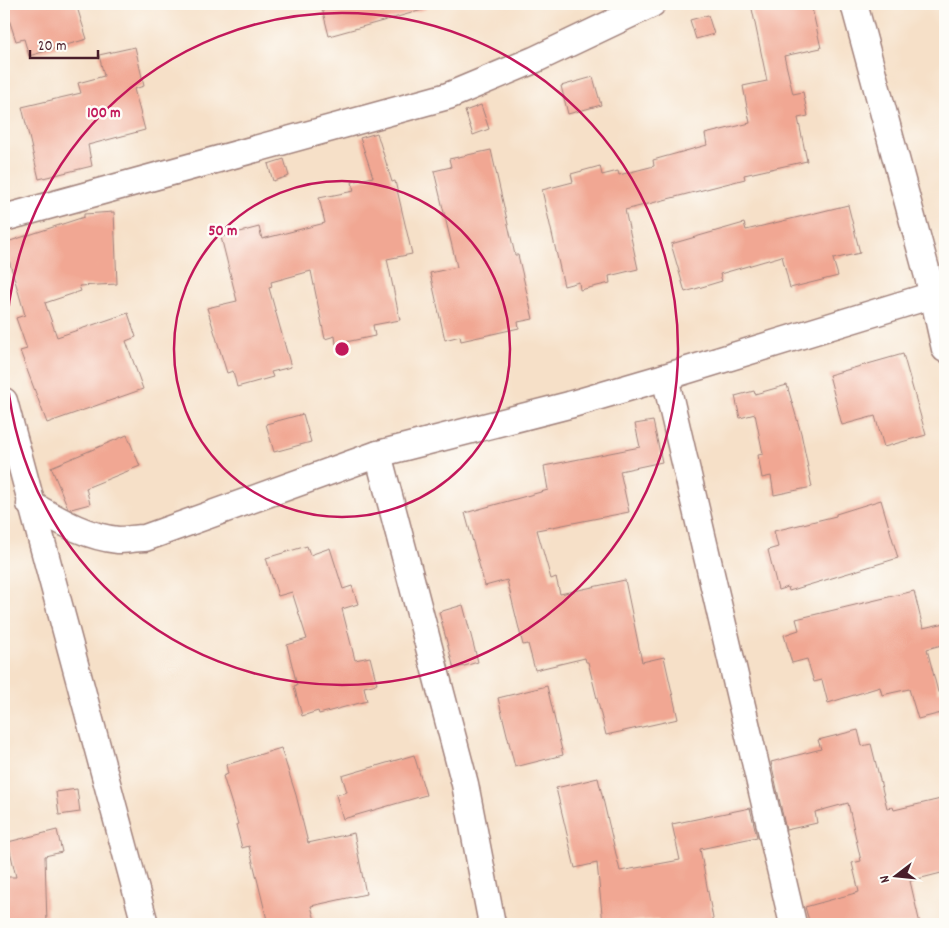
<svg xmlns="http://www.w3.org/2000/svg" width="949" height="928" viewBox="0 0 949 928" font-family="Dekko,sans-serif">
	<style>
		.building { fill: #f1a793 }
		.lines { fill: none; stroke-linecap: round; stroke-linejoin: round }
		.minor-casing { stroke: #a0807a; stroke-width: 29 }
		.minor { stroke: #fff; stroke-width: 26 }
		.ring { fill: none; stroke: #c2185b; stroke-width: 2.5 }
		.centre { fill: #c2185b; stroke: #fdfcf7; stroke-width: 2.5 }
		.ring-label { font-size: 15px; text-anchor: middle; font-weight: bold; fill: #c2185b; stroke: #fdfcf7; stroke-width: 5; stroke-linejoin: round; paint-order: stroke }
	</style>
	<rect width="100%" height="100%" fill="#fdfcf7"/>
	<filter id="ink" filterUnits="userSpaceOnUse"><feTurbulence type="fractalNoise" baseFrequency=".02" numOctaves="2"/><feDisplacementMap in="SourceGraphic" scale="10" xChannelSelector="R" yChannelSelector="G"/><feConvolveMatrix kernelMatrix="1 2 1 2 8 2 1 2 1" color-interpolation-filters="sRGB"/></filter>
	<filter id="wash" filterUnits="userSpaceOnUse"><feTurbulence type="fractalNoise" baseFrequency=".0096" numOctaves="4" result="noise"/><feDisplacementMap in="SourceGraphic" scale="20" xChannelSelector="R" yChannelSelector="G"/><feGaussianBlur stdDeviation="1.12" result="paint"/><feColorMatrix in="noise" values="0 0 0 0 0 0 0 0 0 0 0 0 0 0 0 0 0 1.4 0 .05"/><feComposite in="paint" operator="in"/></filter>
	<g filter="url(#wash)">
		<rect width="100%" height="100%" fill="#f6e0c8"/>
		<g id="blocks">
			<g class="building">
				<path d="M 4,4 L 76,4 L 87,39 L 29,56 L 24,39 L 16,41 Z"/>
				<path d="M 321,4 L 425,4 L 426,9 L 329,36 Z"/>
				<path d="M 751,4 L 811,4 L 821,48 L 784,56 L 793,94 L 803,92 L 808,116 L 798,118 L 807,161 L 744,175 L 745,179 L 625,210 L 638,269 L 609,276 L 610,283 L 580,290 L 579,282 L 564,286 L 542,190 L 573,182 L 571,174 L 600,166 L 602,175 L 618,171 L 619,175 L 654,166 L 653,160 L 707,145 L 705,134 L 750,123 L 743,86 L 767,81 Z"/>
				<path d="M 708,15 L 714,34 L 696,39 L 690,20 Z"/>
				<path d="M 135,47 L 144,86 L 134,89 L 145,130 L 88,145 L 92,166 L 39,179 L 22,107 L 81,93 L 78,83 L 104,76 L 99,55 Z"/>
				<path d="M 593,77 L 601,105 L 568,114 L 561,86 Z"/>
				<path d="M 481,105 L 489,129 L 473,135 L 465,111 Z"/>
				<path d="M 377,133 L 392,182 L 395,181 L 412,254 L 387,259 L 400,320 L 373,325 L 375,336 L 336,344 L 335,336 L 325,339 L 311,271 L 271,282 L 272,287 L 269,288 L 291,367 L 271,372 L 273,377 L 237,387 L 233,371 L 227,373 L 207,308 L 237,301 L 221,237 L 259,227 L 262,239 L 325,223 L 319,198 L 354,191 L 352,182 L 373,177 L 360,138 Z"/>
				<path d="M 491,150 L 515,255 L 518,255 L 533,319 L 518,322 L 519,328 L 461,341 L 460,336 L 445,340 L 430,273 L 457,267 L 434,171 L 451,167 L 449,159 Z"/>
				<path d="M 284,159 L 289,176 L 273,181 L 268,164 Z"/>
				<path d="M 848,205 L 860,253 L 833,259 L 838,276 L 790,288 L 782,256 L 720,274 L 722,281 L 685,292 L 671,244 L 744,223 L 746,230 Z"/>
				<path d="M 114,212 L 117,284 L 79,286 L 81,291 L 45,303 L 57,337 L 128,313 L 136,337 L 126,341 L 143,389 L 47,423 L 20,351 L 27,349 L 16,318 L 25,315 L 4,243 L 84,217 L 84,214 Z"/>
				<path d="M 903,354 L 926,435 L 884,447 L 875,416 L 842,425 L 829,375 Z"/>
				<path d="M 787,385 L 801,433 L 812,487 L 774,495 L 771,476 L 762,478 L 758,455 L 763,454 L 755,414 L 740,418 L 735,396 L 754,391 L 755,394 Z"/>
				<path d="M 303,414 L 311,442 L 274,452 L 266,424 Z"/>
				<path d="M 653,421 L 662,462 L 620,471 L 629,512 L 537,530 L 551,579 L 556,577 L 560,594 L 625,580 L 642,662 L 664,657 L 678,719 L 606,735 L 588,662 L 586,662 L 585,658 L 535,670 L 528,644 L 523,645 L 507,580 L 485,586 L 465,513 L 548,490 L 544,466 L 640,447 L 635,424 Z"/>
				<path d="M 127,435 L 140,466 L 86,488 L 90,504 L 71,509 L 68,508 L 51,467 Z"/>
				<path d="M 881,500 L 898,558 L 789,591 L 788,587 L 778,590 L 768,550 L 778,547 L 774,531 L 836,516 L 836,514 Z"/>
				<path d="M 307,546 L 310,555 L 330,548 L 343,589 L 352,586 L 358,604 L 342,609 L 355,660 L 370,657 L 377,684 L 364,687 L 367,701 L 319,714 L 318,711 L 302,716 L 294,686 L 297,685 L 287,645 L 307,639 L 292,592 L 278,596 L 266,558 Z"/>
				<path d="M 914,591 L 923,628 L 945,623 L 945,644 L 927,649 L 938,692 L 945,690 L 945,712 L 918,719 L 909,689 L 882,695 L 880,687 L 828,703 L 822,680 L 814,682 L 807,659 L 792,663 L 784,635 L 799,630 L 796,619 Z"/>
				<path d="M 463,605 L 478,662 L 454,669 L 439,612 Z"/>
				<path d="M 547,686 L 563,755 L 515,767 L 498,698 Z"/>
				<path d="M 858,730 L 862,746 L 871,744 L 887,808 L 893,807 L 894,810 L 945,798 L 945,872 L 910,881 L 920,924 L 810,924 L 805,907 L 859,892 L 852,863 L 861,861 L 848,803 L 815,812 L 817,823 L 786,830 L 771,762 L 821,749 L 818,740 Z"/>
				<path d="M 281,748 L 296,795 L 308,843 L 354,833 L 366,894 L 311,906 L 316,924 L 268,924 L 249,846 L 242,848 L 236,825 L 238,824 L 223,776 L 228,774 L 226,765 Z"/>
				<path d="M 414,755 L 426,795 L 343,819 L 336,795 L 347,792 L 342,776 Z"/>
				<path d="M 598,778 L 620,871 L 680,860 L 672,824 L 750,808 L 757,837 L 700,849 L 714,924 L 659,924 L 658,919 L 603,924 L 597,863 L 575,868 L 556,788 Z"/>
				<path d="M 77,789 L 80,812 L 59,815 L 56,792 Z"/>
				<path d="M 57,830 L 62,852 L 45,856 L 47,924 L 4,924 L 4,877 L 16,877 L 8,842 Z"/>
			</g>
		</g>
	</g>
	<g filter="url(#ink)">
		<use href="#blocks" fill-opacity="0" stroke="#a0807a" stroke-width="1"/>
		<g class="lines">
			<g class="minor-casing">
				<g id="minor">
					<path d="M 854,4 L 933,295 L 945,349"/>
					<path d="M 4,218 L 448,96 L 534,60 L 652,4"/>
					<path d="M 665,377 L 793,924"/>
					<path d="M 4,401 L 145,924"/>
					<path d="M 378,454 L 465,784 L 492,924"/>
					<path d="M 30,504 C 57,519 86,537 118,540 C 126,540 136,538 145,538 L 378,454 L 569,405 L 665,377 L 933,295"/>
				</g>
			</g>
			<use href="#minor" class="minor"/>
		</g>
	</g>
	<g class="ring">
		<circle cx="342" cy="349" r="168"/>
		<circle cx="342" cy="349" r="336"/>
	</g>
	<circle cx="342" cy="349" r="8" class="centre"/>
	<g class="ring-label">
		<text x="104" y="117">100 m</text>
		<text x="223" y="235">50 m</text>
	</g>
	<rect width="949" height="928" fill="none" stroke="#fdfcf7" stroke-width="20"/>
	<g transform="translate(896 876) rotate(254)" stroke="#fdfcf7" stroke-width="4" paint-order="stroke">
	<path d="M0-4L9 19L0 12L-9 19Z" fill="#4a1f2b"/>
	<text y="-8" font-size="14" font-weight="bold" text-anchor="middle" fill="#4a1f2b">N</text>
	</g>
	<path d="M30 50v8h68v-8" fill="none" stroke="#4a1f2b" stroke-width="2.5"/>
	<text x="38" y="50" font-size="15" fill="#4a1f2b" stroke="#fdfcf7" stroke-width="4" paint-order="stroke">20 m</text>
</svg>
